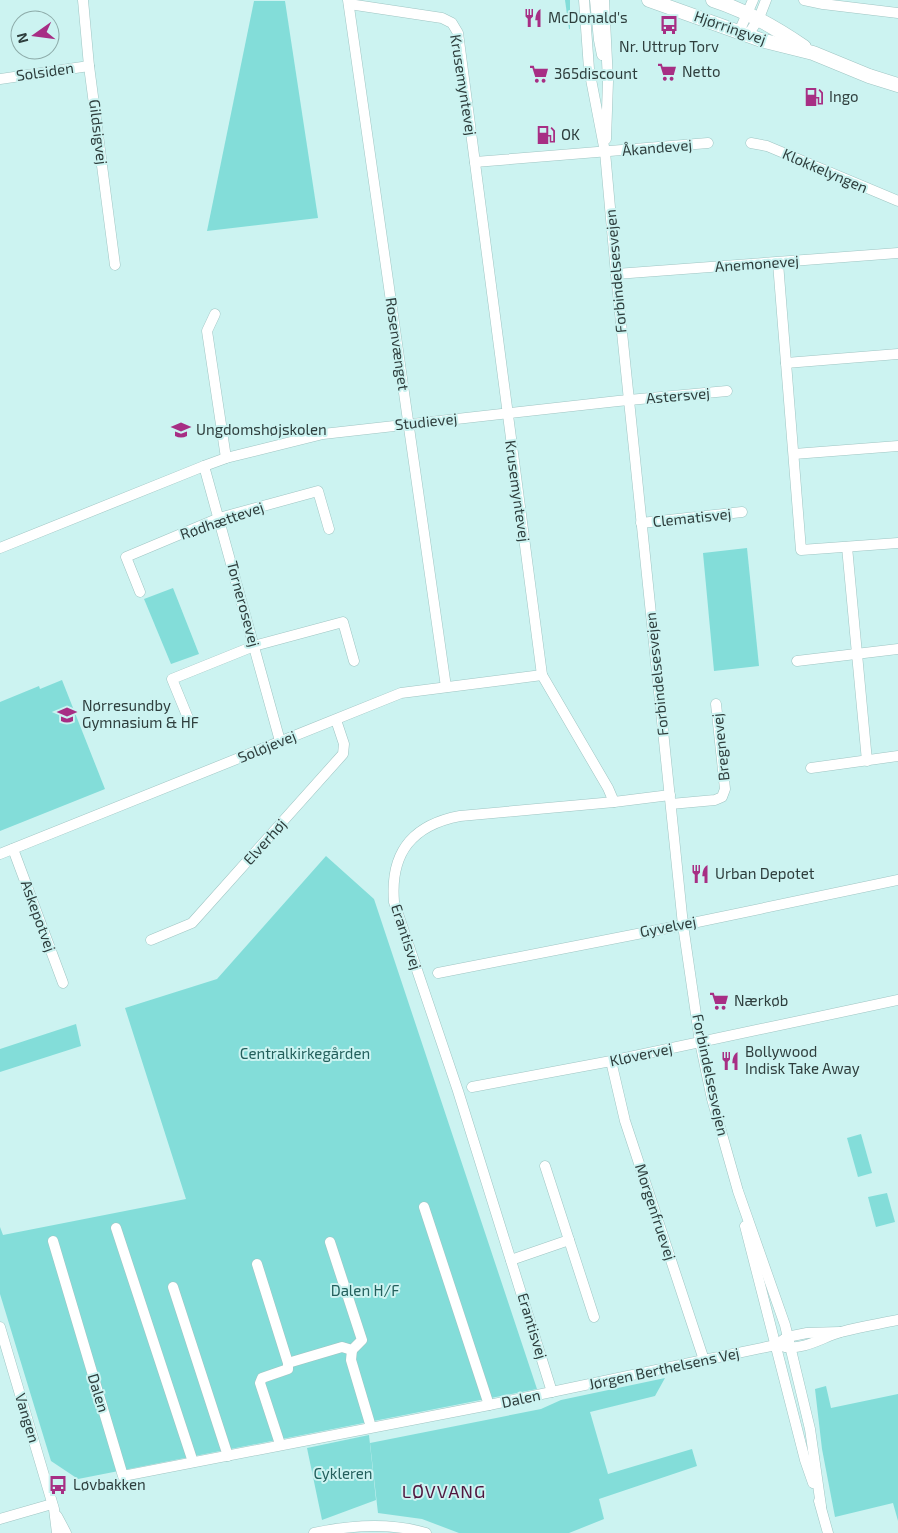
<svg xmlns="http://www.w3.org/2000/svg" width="898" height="1533" viewBox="0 0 898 1533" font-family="'Exo 2',sans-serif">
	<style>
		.green { fill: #83ddd9 }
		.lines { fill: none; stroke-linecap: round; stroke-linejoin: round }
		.minor-casing { stroke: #9fc5c3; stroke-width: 11 }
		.major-casing { stroke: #9fc5c3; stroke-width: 15 }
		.minor { stroke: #fff; stroke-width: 10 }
		.major { stroke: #fff; stroke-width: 14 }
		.labels { text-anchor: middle; stroke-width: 4; stroke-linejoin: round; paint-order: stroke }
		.poi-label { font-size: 15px; fill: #2e3e3d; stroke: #ccf3f1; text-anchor: start }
		.street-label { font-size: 15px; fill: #2e3e3d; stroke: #ccf3f1 }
		.park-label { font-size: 15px; fill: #235f5c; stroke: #ccf3f1 }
		.quarter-label { font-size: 18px; letter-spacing: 1px; fill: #50163e; stroke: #ccf3f1 }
	</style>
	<rect width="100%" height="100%" fill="#ccf3f1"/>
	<g class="green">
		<path d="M 565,0 L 570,0 L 570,29 L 569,29 Z"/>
		<path d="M 254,1 L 285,1 L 318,218 L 207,231 Z"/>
		<path d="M 747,548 L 759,666 L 714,671 L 703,553 Z"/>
		<path d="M 173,588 L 199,654 L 171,664 L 144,599 Z"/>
		<path d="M 62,680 L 105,789 L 0,831 L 0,702 L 39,686 L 40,689 Z"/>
		<path d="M 326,856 L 374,899 L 537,1389 L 78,1479 L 51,1461 L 0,1294 L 0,1227 L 3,1235 L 186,1199 L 125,1008 L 217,979 Z"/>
		<path d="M 76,1024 L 81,1046 L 0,1072 L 0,1049 Z"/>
		<path d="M 861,1134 L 872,1173 L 858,1177 L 847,1138 Z"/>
		<path d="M 887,1193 L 895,1222 L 876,1227 L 868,1197 Z"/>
		<path d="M 665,1378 L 655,1396 L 590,1412 L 608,1474 L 692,1449 L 697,1466 L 599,1499 L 604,1519 L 569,1533 L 459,1533 L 422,1519 L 378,1513 L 370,1443 L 541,1409 L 561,1400 Z"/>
		<path d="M 826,1386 L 831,1408 L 898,1394 L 898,1521 L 893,1503 L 835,1517 L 822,1449 L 815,1389 Z"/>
		<path d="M 369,1435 L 376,1500 L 322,1520 L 307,1448 Z"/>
	</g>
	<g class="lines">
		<g class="minor-casing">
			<g id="minor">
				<path d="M 83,0 L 89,66 L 115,265"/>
				<path d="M 348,0 L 446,687"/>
				<path d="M 584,0 L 589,69 L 605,152 L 616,274 L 683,925 L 700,1042 L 712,1099 L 738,1191 L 785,1325 L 810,1429 L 821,1506"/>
				<path d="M 595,0 L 599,40 L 602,55"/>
				<path d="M 604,0 L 608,81 L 606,139"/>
				<path d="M 804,0 L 823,4 L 898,13"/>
				<path d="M 349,4 L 442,18 L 452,23 L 458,33 L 542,675 L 608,788 L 614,802"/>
				<path d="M 739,32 L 753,0"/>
				<path d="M 748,35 L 759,18 L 766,0"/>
				<path d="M 0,79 L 89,66"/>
				<path d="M 751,143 L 767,146 L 898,201"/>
				<path d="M 475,162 L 708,143"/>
				<path d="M 778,263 L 801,550 L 898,543"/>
				<path d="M 616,274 L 898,253"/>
				<path d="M 215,314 L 207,331 L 226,458"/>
				<path d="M 786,363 L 898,354"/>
				<path d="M 794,454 L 898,446"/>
				<path d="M 204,466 L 280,741"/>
				<path d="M 641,523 L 742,512"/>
				<path d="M 847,547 L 867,761"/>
				<path d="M 0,548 L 204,466 L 226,458 L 323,434 L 618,401 L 727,391"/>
				<path d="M 140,592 L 126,557 L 219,518 L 318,491 L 329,529"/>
				<path d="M 797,661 L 898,649"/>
				<path d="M 188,718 L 172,679 L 254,646 L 343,622 L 354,661"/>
				<path d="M 811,768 L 898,756"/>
				<path d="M 671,804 L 715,800 L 722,797 L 725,789 L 716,704"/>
				<path d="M 13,849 L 63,983"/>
				<path d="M 0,854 L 401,693 L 542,675"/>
				<path d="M 151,940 L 192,923 L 343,754 L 344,744 L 336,720"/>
				<path d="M 438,973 L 683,925 L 898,880"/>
				<path d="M 611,1061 L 625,1121 L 704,1360"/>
				<path d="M 472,1087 L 611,1061 L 898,1000"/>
				<path d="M 545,1166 L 594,1317"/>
				<path d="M 424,1207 L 489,1405"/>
				<path d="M 745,1226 L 805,1460 L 813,1483"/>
				<path d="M 116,1228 L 193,1462"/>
				<path d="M 53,1241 L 123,1476 L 489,1405 L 704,1360 L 776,1345 L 787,1337 L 807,1333 L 840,1332"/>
				<path d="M 511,1260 L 569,1240"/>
				<path d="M 257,1264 L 288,1363 L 288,1369 L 262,1378 L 260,1383 L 280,1444"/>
				<path d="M 173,1287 L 228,1456"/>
				<path d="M 0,1327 L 54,1509 L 57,1533"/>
				<path d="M 785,1347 C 804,1350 823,1337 841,1332 C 859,1327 879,1324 898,1320"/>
				<path d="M 352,1350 L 351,1360 L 371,1427"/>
				<path d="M 288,1363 L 342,1347 L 352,1350 L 362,1340 L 330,1242"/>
				<path d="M 552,1392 L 458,1091 L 394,902 C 390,853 412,825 460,816 L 614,802 L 670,795"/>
				<path d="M 819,1501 L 828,1533"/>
				<path d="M 57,1516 L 66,1533"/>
				<path d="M 0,1519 L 52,1504"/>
				<path d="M 314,1533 C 351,1525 389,1522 426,1533"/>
			</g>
		</g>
		<g class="major-casing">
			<g id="major">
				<path d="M 649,0 L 761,40 L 813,53 L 869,76 L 898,85"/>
				<path d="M 713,0 C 747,11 775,27 804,47"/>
			</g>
		</g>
		<use href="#minor" class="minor"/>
		<use href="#major" class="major"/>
	</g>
	<defs>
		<g id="restaurant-bare" transform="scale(1.5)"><path d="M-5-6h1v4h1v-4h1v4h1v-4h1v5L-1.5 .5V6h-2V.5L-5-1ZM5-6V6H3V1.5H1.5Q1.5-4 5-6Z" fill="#a72e84" stroke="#ccf3f1" stroke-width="2.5" paint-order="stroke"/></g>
		<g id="bus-bare" transform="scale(1.5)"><path d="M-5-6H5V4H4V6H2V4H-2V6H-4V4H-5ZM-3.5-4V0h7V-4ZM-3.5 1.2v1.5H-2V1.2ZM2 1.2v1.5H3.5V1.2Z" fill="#a72e84" stroke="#ccf3f1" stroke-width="2.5" paint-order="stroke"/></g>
		<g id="supermarket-bare" transform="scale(1.5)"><path d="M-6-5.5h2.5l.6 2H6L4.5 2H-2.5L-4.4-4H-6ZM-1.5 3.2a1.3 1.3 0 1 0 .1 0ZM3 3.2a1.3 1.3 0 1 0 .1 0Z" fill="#a72e84" stroke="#ccf3f1" stroke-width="2.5" paint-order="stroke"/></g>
		<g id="fuel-bare" transform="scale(1.5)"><path d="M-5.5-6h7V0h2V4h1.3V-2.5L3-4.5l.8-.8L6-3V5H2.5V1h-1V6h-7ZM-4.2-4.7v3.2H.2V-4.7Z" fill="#a72e84" stroke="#ccf3f1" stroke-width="2.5" paint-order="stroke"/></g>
		<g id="school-bare" transform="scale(1.5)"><path d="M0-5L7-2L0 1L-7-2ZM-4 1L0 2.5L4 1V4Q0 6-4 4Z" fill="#a72e84" stroke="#ccf3f1" stroke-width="2.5" paint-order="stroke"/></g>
		<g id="university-bare" transform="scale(1.5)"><path d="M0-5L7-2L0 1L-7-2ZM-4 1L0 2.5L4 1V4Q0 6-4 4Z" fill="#a72e84" stroke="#ccf3f1" stroke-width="2.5" paint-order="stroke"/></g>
	</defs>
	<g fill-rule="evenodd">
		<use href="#restaurant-bare" x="533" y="18"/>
		<use href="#bus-bare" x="669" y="25"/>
		<use href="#supermarket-bare" x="667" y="72"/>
		<use href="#supermarket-bare" x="539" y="74"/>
		<use href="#fuel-bare" x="814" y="97"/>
		<use href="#fuel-bare" x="546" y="135"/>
		<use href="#school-bare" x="181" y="430"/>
		<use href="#university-bare" x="67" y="715"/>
		<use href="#restaurant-bare" x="700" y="874"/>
		<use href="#supermarket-bare" x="719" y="1001"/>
		<use href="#restaurant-bare" x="730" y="1061"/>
		<use href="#bus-bare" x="58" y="1485"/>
	</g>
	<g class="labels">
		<g class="poi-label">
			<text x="548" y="23">McDonald's</text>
			<text x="669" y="52" text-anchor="middle">Nr. Uttrup Torv</text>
			<text x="682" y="77">Netto</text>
			<text x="554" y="79">365discount</text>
			<text x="829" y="102">Ingo</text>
			<text x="561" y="140">OK</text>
			<text x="196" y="435">Ungdomshøjskolen</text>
			<text x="82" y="711">Nørresundby<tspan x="82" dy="17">Gymnasium &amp; HF</tspan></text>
			<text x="715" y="879">Urban Depotet</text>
			<text x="734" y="1006">Nærkøb</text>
			<text x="745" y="1057">Bollywood<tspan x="745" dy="17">Indisk Take Away</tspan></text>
			<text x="73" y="1490">Løvbakken</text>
		</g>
		<g class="street-label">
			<text transform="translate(730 28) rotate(19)" y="5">Hjørringvej</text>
			<text transform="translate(45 72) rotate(-8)" y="5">Solsiden</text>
			<text transform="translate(463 85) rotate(81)" y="5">Krusemyntevej</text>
			<text transform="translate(98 132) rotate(83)" y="5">Gildsigvej</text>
			<text transform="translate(657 148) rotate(-5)" y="5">Åkandevej</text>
			<text transform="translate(825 171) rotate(23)" y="5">Klokkelyngen</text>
			<text transform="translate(757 264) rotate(-4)" y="5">Anemonevej</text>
			<text transform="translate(616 271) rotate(-95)" y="5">Forbindelsesvejen</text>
			<text transform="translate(397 344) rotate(82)" y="5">Rosenvænget</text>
			<text transform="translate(678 396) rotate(-5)" y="5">Astersvej</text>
			<text transform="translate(426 422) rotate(-6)" y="5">Studievej</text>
			<text transform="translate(517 491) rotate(82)" y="5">Krusemyntevej</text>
			<text transform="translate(692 518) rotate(-6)" y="5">Clematisvej</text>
			<text transform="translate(222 521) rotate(-19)" y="5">Rødhættevej</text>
			<text transform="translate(243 604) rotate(75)" y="5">Tornerosevej</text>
			<text transform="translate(657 674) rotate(-96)" y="5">Forbindelsesvejen</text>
			<text transform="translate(267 747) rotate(-22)" y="5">Soløjevej</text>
			<text transform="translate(721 747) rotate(-96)" y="5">Bregnevej</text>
			<text transform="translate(265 842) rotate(-48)" y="5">Elverhøj</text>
			<text transform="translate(38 916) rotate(70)" y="5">Askepotvej</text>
			<text transform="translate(668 927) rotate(-11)" y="5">Gyvelvej</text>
			<text transform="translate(406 937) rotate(72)" y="5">Erantisvej</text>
			<text transform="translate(641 1055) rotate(-12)" y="5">Kløvervej</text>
			<text transform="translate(710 1075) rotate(78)" y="5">Forbindelsesvejen</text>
			<text transform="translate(655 1212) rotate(72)" y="5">Morgenfruevej</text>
			<text transform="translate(532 1326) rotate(73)" y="5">Erantisvej</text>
			<text transform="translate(664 1369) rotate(-12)" y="5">Jørgen Berthelsens Vej</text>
			<text transform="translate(98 1393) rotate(73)" y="5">Dalen</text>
			<text transform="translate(521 1399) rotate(-12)" y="5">Dalen</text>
			<text transform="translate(27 1418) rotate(73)" y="5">Vangen</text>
		</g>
		<g class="park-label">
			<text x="305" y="1059">Centralkirkegården</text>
			<text x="365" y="1296">Dalen H/F</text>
			<text x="343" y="1479">Cykleren</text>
		</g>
		<g class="quarter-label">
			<text x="444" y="1498">LØVVANG</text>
		</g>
	</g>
	<g transform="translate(35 35) rotate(256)"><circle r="24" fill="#ccf3f1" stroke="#8daba9"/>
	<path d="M0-4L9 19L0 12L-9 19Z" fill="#a72e84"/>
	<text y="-8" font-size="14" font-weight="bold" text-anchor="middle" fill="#2e3e3d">N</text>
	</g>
</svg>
